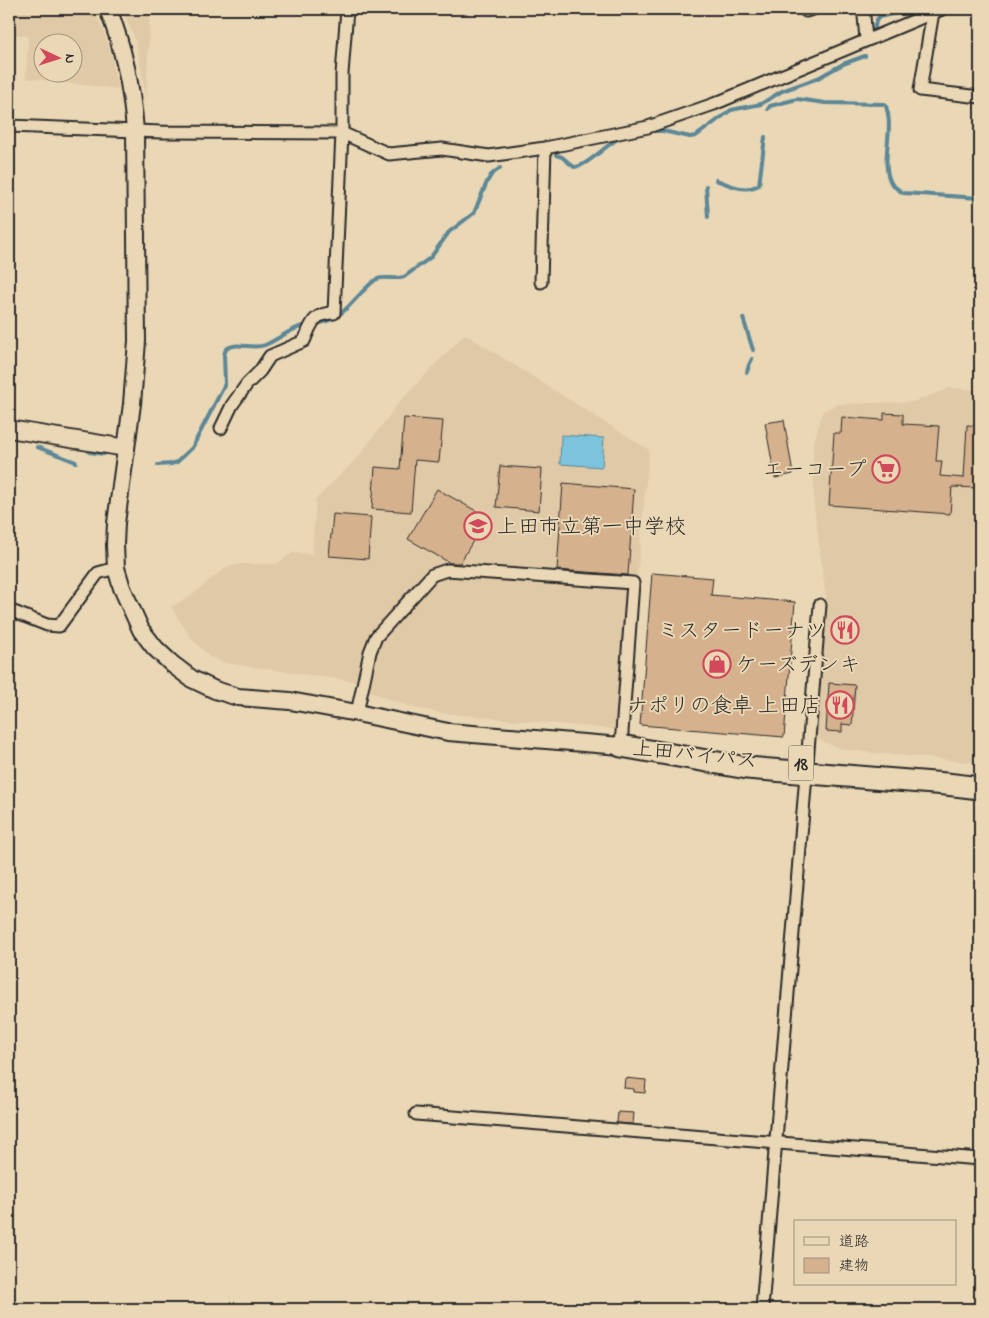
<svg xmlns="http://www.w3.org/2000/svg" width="989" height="1318" viewBox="0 0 989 1318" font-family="'Indie Flower','Klee One',sans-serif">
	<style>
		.built { fill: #e0c9a6; fill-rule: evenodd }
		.water { fill: #7cc4dd; stroke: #5c8796 }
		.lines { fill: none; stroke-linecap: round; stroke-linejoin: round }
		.stream { stroke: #5c8796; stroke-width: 4 }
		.building { fill: #d5b18d; stroke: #2b2b2b }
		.street-casing { stroke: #2b2b2b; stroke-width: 15 }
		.secondary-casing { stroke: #2b2b2b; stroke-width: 20 }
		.highway-casing { stroke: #2b2b2b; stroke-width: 25 }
		.street { stroke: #ead7b5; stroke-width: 11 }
		.secondary { stroke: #ead7b5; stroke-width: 16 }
		.highway { stroke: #ead7b5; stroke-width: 21 }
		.labels { text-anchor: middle; stroke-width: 4; stroke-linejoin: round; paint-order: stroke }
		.shield { fill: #ead7b5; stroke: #645f54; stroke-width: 1 }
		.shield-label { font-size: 20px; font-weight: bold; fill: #2b2b2b }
		.poi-label { font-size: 21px; fill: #2b2b2b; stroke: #ead7b5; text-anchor: end }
		.street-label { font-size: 21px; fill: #2b2b2b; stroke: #ead7b5 }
	</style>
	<rect width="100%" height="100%" fill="#ead7b5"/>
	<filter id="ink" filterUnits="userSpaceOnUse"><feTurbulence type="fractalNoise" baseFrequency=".02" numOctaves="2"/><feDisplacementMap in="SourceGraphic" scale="10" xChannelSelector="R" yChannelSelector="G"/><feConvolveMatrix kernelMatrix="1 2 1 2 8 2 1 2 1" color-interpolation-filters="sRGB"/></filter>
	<g filter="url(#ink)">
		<g class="built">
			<path d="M 9,9 L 92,9 L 103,29 L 111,54 L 118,89 L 26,78 L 28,36 L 9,34 ZM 42,42 L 72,42 L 72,72 L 42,72 Z"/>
			<path d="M 122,9 L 150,9 L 146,101 L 140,61 L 134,37 Z"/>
			<path d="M 465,334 L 649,450 L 623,730 L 440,713 L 411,707 L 380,696 L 352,681 L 225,663 L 210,657 L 191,638 L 171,607 L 191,596 L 221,571 L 231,566 L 242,564 L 276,564 L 294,552 L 312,555 L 316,499 L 359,456 L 400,401 Z"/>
			<path d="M 950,388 L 980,390 L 980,763 L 845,750 L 826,743 L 816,737 L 827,606 L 814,505 L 813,446 L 823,411 L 838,404 L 913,402 Z"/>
		</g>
		<path class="water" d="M 561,435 L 604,438 L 602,467 L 560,464 Z"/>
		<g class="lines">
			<g class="stream">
				<path d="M 874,31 L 876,21 L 879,17 L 915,9"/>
				<path d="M 768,109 L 770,106 L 797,99 L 825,103 L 885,104 C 896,129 879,159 891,183 C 894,187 899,190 903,193 L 980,198"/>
				<path d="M 649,131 L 663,131 L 690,137 L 696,136 L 731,110 L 761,104 L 782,91 L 818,78 L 843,64 L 865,56"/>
				<path d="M 556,155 L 562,157 L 574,167 C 587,167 606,144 620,138"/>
				<path d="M 716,180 C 730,185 744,193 759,185 L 765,137"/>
				<path d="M 706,186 L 708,217"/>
				<path d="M 743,318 L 753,350"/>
				<path d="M 315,324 C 338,321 347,308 362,292 C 367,288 371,282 377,279 C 385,276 395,280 404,277 L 431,257 L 449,232 L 474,213 L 487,182 L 491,175 L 500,168"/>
				<path d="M 747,372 L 749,365 L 752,359"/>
				<path d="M 37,447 L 76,462"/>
				<path d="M 89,452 L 104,454"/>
				<path d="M 158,465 L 171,464 L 177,462 L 192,448 L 225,384 L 224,355 L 226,349 C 238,341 252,350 265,345 C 279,339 292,327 308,325"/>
			</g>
		</g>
		<g class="building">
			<path d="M 884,413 L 903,414 L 903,424 L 939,426 L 936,461 L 942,461 L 940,476 L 964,478 L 967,425 L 980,426 L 980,488 L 952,487 L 950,514 L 829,505 L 834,433 L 841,433 L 842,417 L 884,420 Z"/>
			<path d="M 404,418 L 443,421 L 439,462 L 415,460 L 411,512 L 372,509 L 375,467 L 400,469 Z"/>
			<path d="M 784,420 L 793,474 L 775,478 L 765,423 Z"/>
			<path d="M 500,466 L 542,469 L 539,511 L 496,507 Z"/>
			<path d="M 563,483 L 634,489 L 628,575 L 557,570 Z"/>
			<path d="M 437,489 L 487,517 L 460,563 L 450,563 L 408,539 Z"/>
			<path d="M 333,514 L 371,517 L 368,559 L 329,556 Z"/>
			<path d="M 652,573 L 713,578 L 711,595 L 795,602 L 784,737 L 640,725 Z"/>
			<path d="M 838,619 L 853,620 L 851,642 L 837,641 Z"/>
			<path d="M 829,683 L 855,685 L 852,725 L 842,724 L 842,732 L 826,731 Z"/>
			<path d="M 625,1078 L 646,1080 L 645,1093 L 634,1092 L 634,1089 L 624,1088 Z"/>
			<path d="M 618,1112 L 634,1113 L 633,1124 L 617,1123 Z"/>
		</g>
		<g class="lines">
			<g class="street-casing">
				<g id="street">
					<path d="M 804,9 L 806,11 L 813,9"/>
					<path d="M 862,9 L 864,16 L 866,40"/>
					<path d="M 933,12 L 920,90 L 980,97"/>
					<path d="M 9,126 L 161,132 L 342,133 L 389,154 L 442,149 L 489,156 L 545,148 L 648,127 L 714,104 L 942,9"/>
					<path d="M 541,282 L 545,148"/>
					<path d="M 221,428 L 232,405 L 247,384 L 260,371 L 270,356 L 304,341 C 311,325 313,313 334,313 L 342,133 L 342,74 L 347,9"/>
					<path d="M 9,610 L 47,625 L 59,626 L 98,573 L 116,568"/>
					<path d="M 357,713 L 370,652 L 376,637 L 432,575 L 447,570 L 633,583 L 621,746"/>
					<path d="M 416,1114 L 980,1159"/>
					<path d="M 762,1309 L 820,605"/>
				</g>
			</g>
			<g class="secondary-casing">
				<g id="secondary">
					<path d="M 108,9 C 124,49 132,88 135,131 L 137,341 L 132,404 L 116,523 L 115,545 L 116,568 L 122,588 L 141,630 L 155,648 L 172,664 L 192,679 L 215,690 L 238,697 L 290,701 L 357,713 L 448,732 L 621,746"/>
					<path d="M 9,429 L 126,448"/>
				</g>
			</g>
			<g class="highway-casing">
				<path id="highway" d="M 621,746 L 747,768 L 946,784 L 980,788"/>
			</g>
			<use href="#street" class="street"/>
			<use href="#secondary" class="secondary"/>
			<use href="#highway" class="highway"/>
		</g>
	</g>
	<defs>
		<g id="supermarket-ring" transform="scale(1.4375)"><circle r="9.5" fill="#ead7b5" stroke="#d1495b" stroke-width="1.5"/><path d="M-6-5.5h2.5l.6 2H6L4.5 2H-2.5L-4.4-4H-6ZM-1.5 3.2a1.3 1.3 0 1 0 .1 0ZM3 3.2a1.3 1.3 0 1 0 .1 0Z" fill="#d1495b"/></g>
		<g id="school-ring" transform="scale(1.4375)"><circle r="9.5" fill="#ead7b5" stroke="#d1495b" stroke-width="1.5"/><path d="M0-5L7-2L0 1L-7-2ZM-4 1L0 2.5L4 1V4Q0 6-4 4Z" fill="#d1495b"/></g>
		<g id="restaurant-ring" transform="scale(1.4375)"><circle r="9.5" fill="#ead7b5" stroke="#d1495b" stroke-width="1.5"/><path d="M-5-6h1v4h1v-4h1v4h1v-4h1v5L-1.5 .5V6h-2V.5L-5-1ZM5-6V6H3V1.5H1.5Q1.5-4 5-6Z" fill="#d1495b"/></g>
		<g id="shop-ring" transform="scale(1.4375)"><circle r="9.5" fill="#ead7b5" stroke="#d1495b" stroke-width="1.5"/><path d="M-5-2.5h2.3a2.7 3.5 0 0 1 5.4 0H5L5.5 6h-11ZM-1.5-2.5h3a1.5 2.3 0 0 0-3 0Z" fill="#d1495b"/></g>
	</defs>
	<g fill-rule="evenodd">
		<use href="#supermarket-ring" x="886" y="469"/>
		<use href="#school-ring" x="478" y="526"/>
		<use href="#restaurant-ring" x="845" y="630"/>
		<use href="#shop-ring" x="717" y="664"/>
		<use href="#restaurant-ring" x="840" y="705"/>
	</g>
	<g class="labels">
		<rect class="shield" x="788.5" y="745.5" width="25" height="35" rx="4"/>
		<g class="shield-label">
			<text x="801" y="770">18</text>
		</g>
		<g class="poi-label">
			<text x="867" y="476">エーコープ</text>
			<text x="497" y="533" text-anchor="start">上田市立第一中学校</text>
			<text x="826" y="637">ミスタードーナツ</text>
			<text x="736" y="671" text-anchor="start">ケーズデンキ</text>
			<text x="821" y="712">ナポリの食卓 上田店</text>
		</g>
		<g class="street-label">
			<text transform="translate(695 754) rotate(6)" y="7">上田バイパス</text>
		</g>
	</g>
	<rect width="989" height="1318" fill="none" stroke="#ead7b5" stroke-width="30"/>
	<rect x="15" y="15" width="959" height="1288" fill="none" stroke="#2b2b2b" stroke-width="2" filter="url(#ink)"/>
	<rect x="794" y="1220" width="162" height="65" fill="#ead7b5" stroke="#9e927e"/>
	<rect x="804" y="1237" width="25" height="8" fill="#ead7b5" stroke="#9e927e"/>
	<text x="839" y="1246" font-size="15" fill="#2b2b2b">道路</text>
	<rect x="804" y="1258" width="25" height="15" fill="#d5b18d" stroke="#9e927e"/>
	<text x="839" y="1270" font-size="15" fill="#2b2b2b">建物</text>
	<g transform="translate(58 58) rotate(94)"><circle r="24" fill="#ead7b5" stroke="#9e927e"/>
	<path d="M0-4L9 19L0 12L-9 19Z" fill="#d1495b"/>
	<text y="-8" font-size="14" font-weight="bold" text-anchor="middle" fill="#2b2b2b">N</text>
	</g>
</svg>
